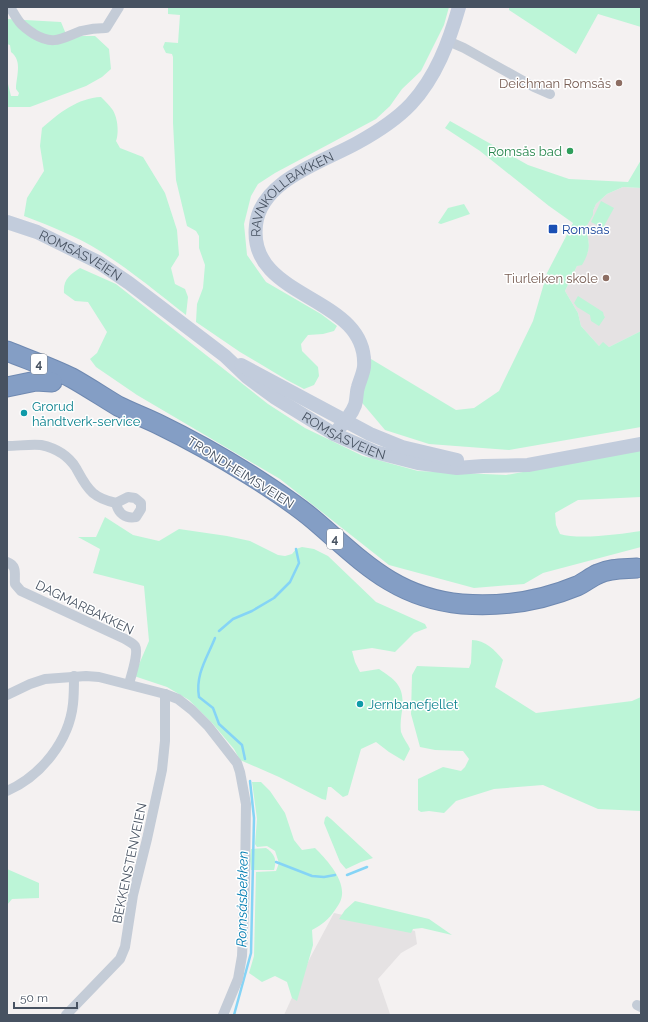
<svg xmlns="http://www.w3.org/2000/svg" width="648" height="1022" viewBox="0 0 648 1022" font-family="Raleway,sans-serif">
	<style>
		.education { fill: #e5e2e3 }
		.green { fill: #bcf5d7 }
		.lines { fill: none; stroke-linecap: round; stroke-linejoin: round }
		.stream { stroke: #85d4f6; stroke-width: 2.5 }
		.highway-casing { stroke: #6f89b1; stroke-width: 21 }
		.street { stroke: #c4ccd7; stroke-width: 10 }
		.secondary { stroke: #c2ccdc; stroke-width: 14 }
		.highway { stroke: #849ec5; stroke-width: 19 }
		.education-dot { fill: #8d6e63; stroke: #fff; stroke-width: 1.5 }
		.leisure-dot { fill: #2e9e5b; stroke: #fff; stroke-width: 1.5 }
		.transit-dot { fill: #1a4fb4; stroke: #fff; stroke-width: 1.5 }
		.culture-dot { fill: #0f9aa8; stroke: #fff; stroke-width: 1.5 }
		.labels { text-anchor: middle; stroke-width: 3; stroke-linejoin: round; paint-order: stroke }
		.shield { fill: #fff; stroke: #7e8690; stroke-width: 1 }
		.shield-label { font-size: 12px; font-weight: bold; fill: #475261 }
		.education-label { font-size: 13px; fill: #785e54; stroke: #fff; text-anchor: end }
		.leisure-label { font-size: 13px; fill: #27864d; stroke: #fff; text-anchor: end }
		.street-label { font-size: 13px; fill: #475261; stroke: #fff }
		.transit-label { font-size: 13px; fill: #164399; stroke: #fff; text-anchor: start }
		.culture-label { font-size: 13px; fill: #0d838f; stroke: #fff; text-anchor: start }
		.water-label { font-size: 14px; font-style: italic; fill: #017db2; stroke: #fff }
	</style>
	<rect width="100%" height="100%" fill="#f4f1f1"/>
	<g class="education">
		<path d="M 623,187 L 641,188 L 641,331 L 609,347 L 603,343 L 599,346 L 581,326 L 578,313 L 565,291 L 577,266 L 588,252 L 589,243 L 585,229 L 592,215 L 593,211 L 596,204 L 607,194 Z"/>
		<path d="M 334,913 L 415,931 L 417,944 L 401,953 L 378,979 L 390,1014 L 390,1015 L 284,1015 L 310,958 Z"/>
	</g>
	<g class="green">
		<path d="M 168,7 L 449,7 L 444,25 L 421,71 L 402,89 L 390,106 L 376,119 L 275,173 L 258,184 L 251,196 L 244,224 L 247,255 L 266,282 L 321,314 L 337,326 L 334,331 L 323,334 L 308,335 L 301,344 L 302,351 L 318,367 L 319,376 L 314,385 L 304,389 L 287,380 L 240,352 L 196,322 L 197,304 L 203,288 L 205,265 L 199,248 L 199,236 L 196,231 L 187,226 L 176,180 L 173,123 L 173,57 L 172,54 L 166,53 L 163,47 L 165,42 L 178,43 L 180,15 L 168,14 Z"/>
		<path d="M 509,7 L 641,7 L 641,27 L 598,14 L 576,54 L 509,10 Z"/>
		<path d="M 7,19 L 61,22 L 68,39 L 82,36 L 95,36 L 109,49 L 111,69 L 102,77 L 86,86 L 30,107 L 7,107 L 7,80 L 11,96 L 18,96 L 19,93 L 16,89 C 16,77 23,61 11,52 L 10,45 L 7,44 Z"/>
		<path d="M 101,97 C 105,101 109,105 112,109 C 118,117 119,133 116,141 L 120,148 L 143,157 L 165,193 L 177,230 L 179,255 L 171,268 L 175,284 L 185,289 L 188,297 L 186,315 C 158,293 130,270 100,251 C 76,236 50,226 24,216 L 27,198 L 44,171 L 40,146 L 42,128 C 59,113 78,98 101,97 Z"/>
		<path d="M 450,121 L 528,165 L 569,179 L 628,182 L 641,160 L 641,188 L 623,187 L 607,194 L 596,204 L 593,211 L 593,215 L 585,229 C 591,244 590,251 582,265 L 577,266 L 565,291 L 578,313 L 581,326 L 599,346 L 603,342 L 609,347 L 641,331 L 641,427 L 509,450 L 429,444 L 385,430 L 358,398 L 371,359 L 456,410 L 474,408 L 499,391 L 533,321 L 547,273 L 573,223 L 549,206 L 480,151 L 445,128 Z"/>
		<path d="M 601,201 L 614,208 L 603,228 L 591,222 Z"/>
		<path d="M 464,204 L 470,214 L 441,224 L 438,223 L 448,208 Z"/>
		<path d="M 80,268 L 116,284 L 268,404 L 305,428 L 363,456 L 418,471 L 506,475 L 641,450 L 641,497 L 578,500 L 555,513 L 556,525 L 560,534 C 579,540 621,534 641,531 L 641,547 L 543,573 L 524,584 L 474,588 L 389,565 L 280,479 L 137,395 L 96,367 L 90,359 L 97,353 L 107,332 L 88,302 L 75,301 L 64,293 C 63,279 70,275 80,268 Z"/>
		<path d="M 578,296 L 603,312 L 604,316 L 605,317 L 599,326 L 591,321 L 590,315 L 577,307 L 574,303 Z"/>
		<path d="M 105,517 L 133,535 L 159,541 L 179,529 L 227,536 L 250,541 L 278,555 L 285,556 L 292,554 L 296,549 L 302,547 L 314,549 L 328,556 L 376,602 L 425,624 L 427,628 L 414,633 L 395,652 L 372,648 L 352,651 L 355,662 L 360,672 L 379,669 C 397,681 405,687 402,711 C 401,717 400,726 401,732 C 403,738 408,744 410,749 L 404,761 L 389,752 L 376,742 L 361,749 L 348,795 L 343,797 L 331,787 L 328,787 L 326,800 L 322,799 L 279,777 L 240,760 L 234,749 L 213,724 L 189,700 L 167,687 L 134,676 L 149,641 L 144,586 L 93,573 L 100,549 L 78,537 L 96,537 Z"/>
		<path d="M 472,640 C 485,640 495,650 503,660 L 495,687 L 536,713 L 632,701 L 641,697 L 641,811 L 598,809 L 543,785 L 494,789 L 456,801 L 444,813 L 429,811 L 421,812 L 418,810 L 418,779 L 443,767 L 461,771 L 465,767 L 469,759 L 463,751 L 435,750 L 420,747 L 411,714 L 412,675 L 417,666 L 469,668 L 471,663 Z"/>
		<path d="M 252,782 L 261,782 L 270,791 L 285,813 L 294,840 L 302,850 L 315,848 C 327,860 349,883 340,902 C 339,904 337,907 335,910 C 329,919 322,925 312,930 L 313,945 L 297,1001 L 292,998 L 287,982 L 275,976 L 262,982 L 249,973 L 254,956 L 256,872 L 276,871 L 279,863 L 275,851 L 267,846 L 257,847 L 255,844 L 257,819 Z"/>
		<path d="M 327,816 L 331,819 L 373,858 L 361,862 L 346,869 L 340,862 L 324,823 L 325,818 Z"/>
		<path d="M 266,848 C 275,854 277,860 274,870 L 251,870 L 250,859 L 251,849 Z"/>
		<path d="M 7,869 L 39,883 L 39,898 L 12,899 L 7,905 Z"/>
		<path d="M 355,901 L 429,919 L 452,935 L 422,928 L 413,929 L 411,933 L 339,919 L 345,910 Z"/>
	</g>
	<g class="lines">
		<g class="stream">
			<path d="M 219,631 L 233,619 L 252,611 L 274,598 L 290,582 L 299,563 L 296,549"/>
			<path d="M 215,638 C 207,658 195,675 199,697 L 213,708 L 219,724 L 242,745 L 245,759"/>
			<path d="M 276,862 L 312,876 L 324,877 L 335,875"/>
			<path d="M 347,875 L 367,867"/>
			<path d="M 234,1015 L 251,953 L 254,818 L 250,781"/>
		</g>
		<g class="highway-casing">
			<g id="highway">
				<path d="M 7,351 C 29,360 52,368 72,378 C 88,387 103,397 118,406 C 132,413 146,418 160,425 C 191,440 221,457 250,475 C 272,489 294,503 314,520 C 362,561 395,598 462,604 C 501,607 541,601 577,586 C 584,583 591,577 598,574 C 610,568 624,569 637,568"/>
				<path d="M 7,387 L 36,381 L 52,382"/>
			</g>
		</g>
		<g class="street">
			<path d="M 10,7 C 19,22 19,24 34,34 C 54,46 62,38 81,31 C 89,29 97,28 106,28 L 119,7"/>
			<path d="M 448,41 L 464,48 L 534,87 L 550,94"/>
			<path d="M 7,446 C 18,446 30,444 41,445 C 55,448 68,455 76,468 C 81,477 85,486 93,493 C 100,499 107,501 116,503 L 128,497 L 135,498 L 141,503 L 141,509 L 136,517 C 125,519 118,513 116,503"/>
			<path d="M 7,562 C 18,566 14,575 15,584 L 21,591 L 125,639 C 128,641 133,643 135,646 C 139,653 131,676 129,684"/>
			<path d="M 7,695 L 30,684 L 45,679 L 86,676 L 99,677 L 165,694 L 178,699 L 192,710 L 208,726 L 237,763 L 240,772 L 246,804 L 245,883 L 242,956 L 238,979 L 223,1015"/>
			<path d="M 7,791 C 41,776 69,741 73,704 C 74,695 74,685 74,676"/>
			<path d="M 637,1005 L 641,1007"/>
			<path d="M 66,1015 L 120,959 L 125,947 L 133,895 L 147,839 L 162,770 L 165,741 L 165,694"/>
		</g>
		<g class="secondary">
			<path id="s1" d="M 7,222 L 37,232 L 98,262 L 129,283 L 225,356 L 247,377 L 274,397 L 334,434 L 375,452 L 418,463 L 457,468 L 483,466 L 528,465 L 641,444"/>
			<path d="M 241,365 L 370,434 L 402,447 L 457,460"/>
			<path id="s2" d="M 334,434 C 342,425 351,416 355,405 C 357,399 356,393 358,387 C 360,380 363,374 364,367 C 369,294 247,301 256,225 C 261,180 323,162 357,143 C 377,132 396,120 411,104 C 436,77 449,42 459,7"/>
		</g>
		<use href="#highway" class="highway"/>
	</g>
	<g class="education-dot">
		<circle cx="619" cy="83" r="4"/>
		<circle cx="606" cy="278" r="4"/>
	</g>
	<circle class="leisure-dot" cx="570" cy="151" r="4"/>
	<rect class="transit-dot" x="548" y="224" width="10" height="10" rx="2"/>
	<g class="culture-dot">
		<circle cx="24" cy="413" r="4"/>
		<circle cx="360" cy="704" r="4"/>
	</g>
	<g class="labels">
		<g class="shield">
			<rect x="31" y="354" width="16" height="20" rx="3"/>
			<rect x="327" y="529" width="16" height="20" rx="3"/>
		</g>
		<g class="shield-label">
			<text x="39" y="368">4</text>
			<text x="335" y="543">4</text>
		</g>
		<g class="education-label">
			<text x="611" y="88">Deichman Romsås</text>
			<text x="598" y="283">Tiurleiken skole</text>
		</g>
		<g class="leisure-label">
			<text x="562" y="156">Romsås bad</text>
		</g>
		<g class="street-label">
			<text dy="5" stroke="none"><textPath href="#s2" startOffset="314">RAVNKOLLBAKKEN</textPath></text>
			<text dy="5" stroke="none"><textPath href="#s1" startOffset="81">ROMSÅSVEIEN</textPath></text>
			<text dy="5" stroke="none"><textPath href="#s1" startOffset="402">ROMSÅSVEIEN</textPath></text>
			<text transform="translate(241 472) rotate(32)" y="5">TRONDHEIMSVEIEN</text>
			<text transform="translate(85 607) rotate(26)" y="5">DAGMARBAKKEN</text>
			<text transform="translate(129 863) rotate(-78)" y="5">BEKKENSTENVEIEN</text>
		</g>
		<g class="transit-label">
			<text x="562" y="234">Romsås</text>
		</g>
		<g class="culture-label">
			<text x="32" y="411">Grorud<tspan x="32" dy="15">håndtverk-service</tspan></text>
			<text x="368" y="709">Jernbanefjellet</text>
		</g>
		<g class="water-label">
			<text transform="translate(242 899) rotate(-89)" y="5">Romsåsbekken</text>
		</g>
	</g>
	<rect width="648" height="1022" fill="none" stroke="#475261" stroke-width="16"/>
	<path d="M14 1002v6h63v-6" fill="none" stroke="#475261" stroke-width="2"/>
	<text x="20" y="1002" font-size="12" fill="#475261" stroke="#ffffff" stroke-width="3" paint-order="stroke">50 m</text>
</svg>
